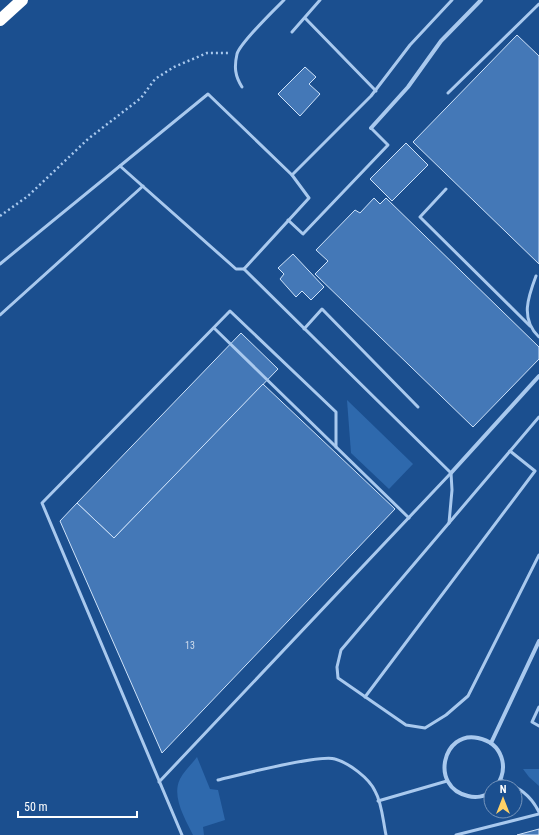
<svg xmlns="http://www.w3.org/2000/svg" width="539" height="835" viewBox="0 0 539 835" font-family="'Roboto Condensed',sans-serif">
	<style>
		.green { fill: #2e69ad }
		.building { fill: #4478b7; stroke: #cfe3fa }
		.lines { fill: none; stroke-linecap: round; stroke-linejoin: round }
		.path { stroke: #a9c9ee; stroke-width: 2.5; stroke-dasharray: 2 3; stroke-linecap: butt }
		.service { stroke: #a9c9ee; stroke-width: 3 }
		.minor { stroke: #a9c9ee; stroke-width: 4 }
		.motorway { stroke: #fff; stroke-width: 12 }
		.labels { text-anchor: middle; stroke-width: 3.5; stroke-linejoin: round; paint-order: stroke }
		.number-label { font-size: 10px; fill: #d0dded }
	</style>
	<rect width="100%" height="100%" fill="#1b4f8f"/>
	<g class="green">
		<path d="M 347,400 L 413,464 L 389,489 L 351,453 Z"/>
		<path d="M 197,757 L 210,789 L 218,790 L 225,820 L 203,827 L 204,835 L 193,835 C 186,820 171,797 180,779 C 184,771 192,764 197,757 Z"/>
		<path d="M 523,769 L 539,769 L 539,786 L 529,777 Z"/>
	</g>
	<g class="building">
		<path d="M 517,35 L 539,56 L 539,264 L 413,142 Z"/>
		<path d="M 305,67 L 316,77 L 309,84 L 320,94 L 300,116 L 278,94 Z"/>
		<path d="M 406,143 L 428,165 L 392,201 L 370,179 Z"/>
		<path d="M 374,198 L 380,204 L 386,198 L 539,347 L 539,359 L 473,427 L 315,274 L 328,261 L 316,250 L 355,210 L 360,213 Z"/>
		<path d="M 293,254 L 324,287 L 311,300 L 302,291 L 296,297 L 280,279 L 284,274 L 278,268 Z"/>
		<path d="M 241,333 L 278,369 L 114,538 L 77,503 Z"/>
		<path d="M 263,384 L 395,509 L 162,753 L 60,521 L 77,503 L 114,538 Z"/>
		<path d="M 539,829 L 539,835 L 517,835 Z"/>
	</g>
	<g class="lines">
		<path class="path" d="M 0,216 L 28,196 L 88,139 L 141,98 L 155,79 L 174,67 L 207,53 L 229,53"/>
		<g class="service">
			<path d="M 305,18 L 376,91"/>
			<path d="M 292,32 L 320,0"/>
			<path d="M 242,87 C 235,76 234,67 237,54 C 240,43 274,10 284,0"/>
			<path d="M 448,93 L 539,4"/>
			<path d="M 120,166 L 236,269 L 244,269"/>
			<path d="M 292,175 L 371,96 L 410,45 L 452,0"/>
			<path d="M 446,189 L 420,217 L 530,326"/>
			<path d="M 288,220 L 303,234 L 388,145 L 371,128"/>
			<path d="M 0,264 L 208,94 L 292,175 L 309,198 L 244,269 L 451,473 L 452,490 L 449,523"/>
			<path d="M 536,276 C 528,297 520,319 539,337"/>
			<path d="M 0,315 L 143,186"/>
			<path d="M 214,328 L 409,518"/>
			<path d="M 304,329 L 322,309 L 418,407"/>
			<path d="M 539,417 L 341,650 L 337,667 L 338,678 L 406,725 L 425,728 L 446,715 L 468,696 L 539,555"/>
			<path d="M 365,697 L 535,471 L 510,451"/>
			<path d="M 539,707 L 532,722 L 539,726"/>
			<path d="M 218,780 C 239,775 319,754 335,759 C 349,763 369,778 375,791 C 382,803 383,821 386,835"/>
			<path d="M 501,780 C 519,788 530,794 539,812"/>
			<path d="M 159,782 L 450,474"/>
			<path d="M 378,801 L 447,781"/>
			<path d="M 182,835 L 42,503 L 230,311 L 336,412 L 336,447"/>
			<path d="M 456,835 L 539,814"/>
		</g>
		<g class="minor">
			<path d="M 371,128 L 408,87 L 441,41 L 481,0"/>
			<path d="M 451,473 L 539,376"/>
			<path d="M 491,743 L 539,641"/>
			<path d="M 491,792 C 485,797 475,798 468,796 C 429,787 443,730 478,738 C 502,743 510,767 496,787"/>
		</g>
		<path class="motorway" d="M 0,20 L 22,0"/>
	</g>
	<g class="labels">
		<g class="number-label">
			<text x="190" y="649">13</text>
		</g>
	</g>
	<g transform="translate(503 799)"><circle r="19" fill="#1b4f8f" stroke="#7695bc"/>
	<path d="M0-3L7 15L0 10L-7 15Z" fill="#ffd166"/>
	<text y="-6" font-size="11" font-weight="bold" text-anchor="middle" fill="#ffffff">N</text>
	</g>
	<path d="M18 811v6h119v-6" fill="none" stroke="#ffffff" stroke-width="2"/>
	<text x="24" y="811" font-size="12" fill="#ffffff" stroke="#1b4f8f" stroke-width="3" paint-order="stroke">50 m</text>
</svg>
